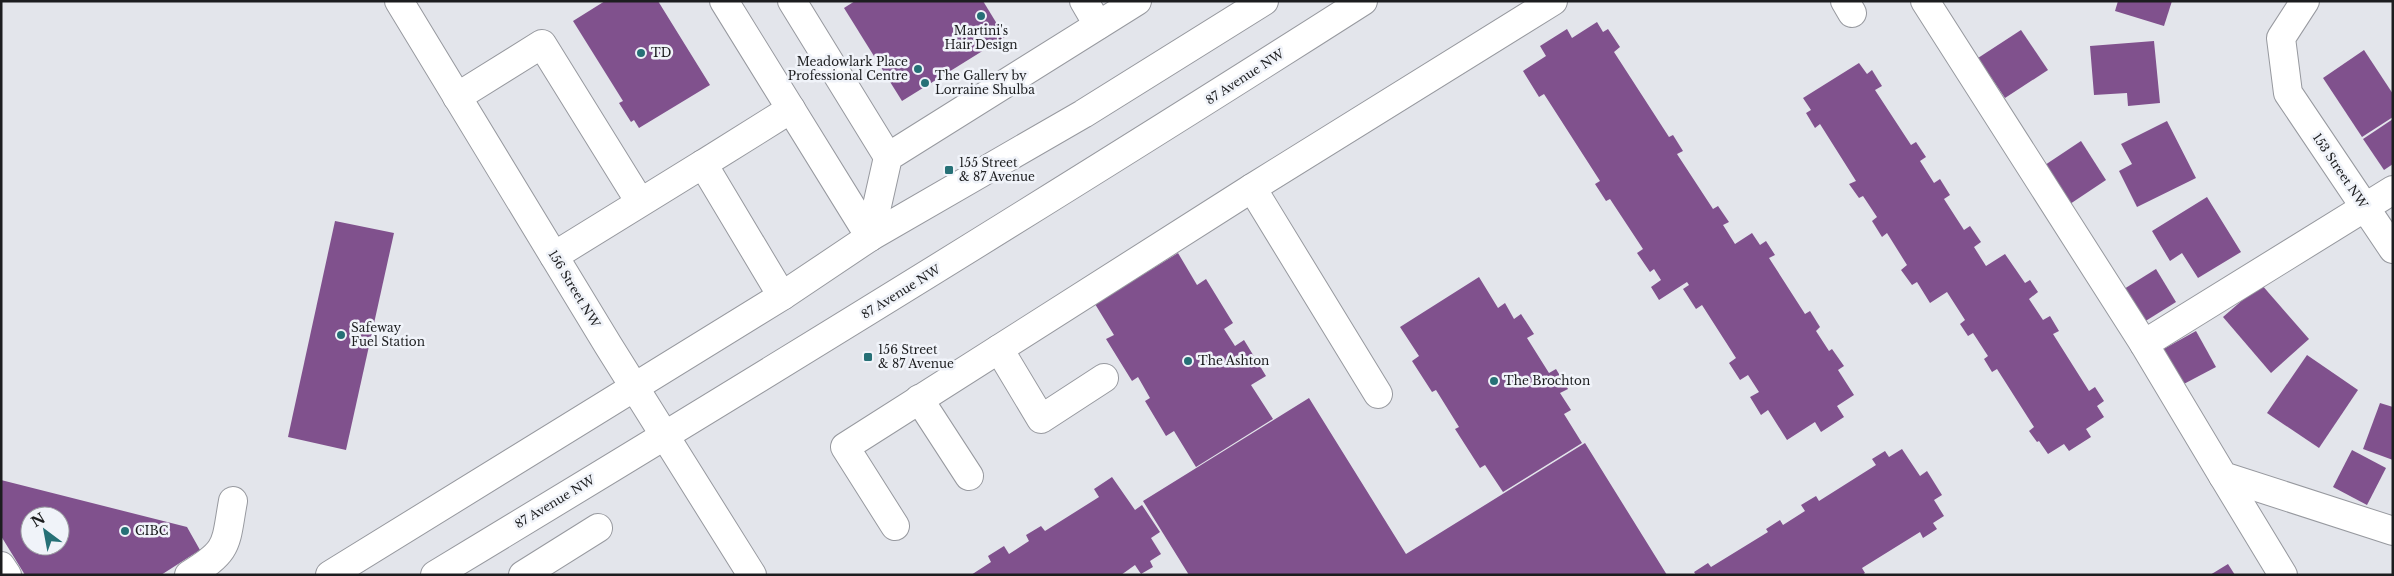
<svg xmlns="http://www.w3.org/2000/svg" width="2394" height="576" viewBox="0 0 2394 576" font-family="'Libre Baskerville',serif">
	<style>
		.building { fill: #80518d; fill-rule: evenodd }
		.lines { fill: none; stroke-linecap: round; stroke-linejoin: round }
		.minor-casing { stroke: #97999f; stroke-width: 30 }
		.major-casing { stroke: #97999f; stroke-width: 30 }
		.minor { stroke: #fff; stroke-width: 28 }
		.major { stroke: #fff; stroke-width: 28 }
		.poi-dot { fill: #267076; stroke: #f0f3f9; stroke-width: 2 }
		.labels { text-anchor: middle; stroke-width: 5; stroke-linejoin: round; paint-order: stroke }
		.poi-label { font-size: 12px; fill: #1c1d1f; stroke: #f0f3f9; text-anchor: start }
		.street-label { font-size: 12px; fill: #1c1d1f; stroke: #f0f3f9 }
	</style>
	<rect width="100%" height="100%" fill="#e3e5eb"/>
	<g class="building">
		<path d="M 605,1 L 658,1 L 710,85 L 639,128 L 634,120 L 631,122 L 619,103 L 623,101 L 573,21 Z"/>
		<path d="M 855,1 L 983,1 L 1005,37 L 902,101 L 844,8 Z"/>
		<path d="M 2118,1 L 2172,1 L 2164,26 L 2115,11 Z"/>
		<path d="M 1597,22 L 1603,32 L 1608,29 L 1620,47 L 1614,52 L 1669,137 L 1673,135 L 1683,151 L 1677,154 L 1713,209 L 1718,206 L 1729,222 L 1723,225 L 1735,244 L 1752,233 L 1760,245 L 1766,241 L 1775,255 L 1769,258 L 1805,314 L 1810,311 L 1820,327 L 1816,331 L 1829,351 L 1832,349 L 1844,366 L 1838,370 L 1854,395 L 1837,406 L 1844,417 L 1821,432 L 1815,422 L 1787,440 L 1768,410 L 1761,415 L 1750,397 L 1759,392 L 1748,375 L 1740,380 L 1729,363 L 1736,358 L 1702,305 L 1696,309 L 1683,289 L 1689,285 L 1687,282 L 1659,300 L 1651,287 L 1661,280 L 1654,269 L 1650,272 L 1637,253 L 1643,249 L 1610,199 L 1606,201 L 1595,184 L 1600,181 L 1544,94 L 1539,97 L 1523,71 L 1546,56 L 1540,46 L 1567,29 L 1572,38 Z"/>
		<path d="M 2021,30 L 2048,70 L 2005,98 L 1978,58 Z"/>
		<path d="M 2154,41 L 2160,103 L 2128,106 L 2127,93 L 2094,95 L 2090,46 Z"/>
		<path d="M 2364,50 L 2393,94 L 2393,117 L 2362,137 L 2323,78 Z"/>
		<path d="M 1859,63 L 1867,74 L 1872,70 L 1882,86 L 1875,90 L 1911,145 L 1916,142 L 1926,157 L 1920,161 L 1934,183 L 1940,179 L 1950,195 L 1944,199 L 1964,230 L 1970,226 L 1981,242 L 1974,247 L 1986,266 L 2005,254 L 2025,283 L 2030,280 L 2038,292 L 2029,299 L 2043,320 L 2050,316 L 2059,331 L 2053,334 L 2089,391 L 2095,387 L 2104,401 L 2097,406 L 2104,417 L 2086,429 L 2091,437 L 2069,451 L 2064,444 L 2048,454 L 2039,441 L 2037,442 L 2029,431 L 2034,427 L 1997,369 L 1992,372 L 1984,359 L 1988,356 L 1973,333 L 1968,336 L 1960,324 L 1965,320 L 1947,292 L 1930,303 L 1917,282 L 1912,285 L 1901,270 L 1907,265 L 1887,233 L 1882,237 L 1872,221 L 1877,217 L 1863,196 L 1859,198 L 1849,184 L 1856,181 L 1820,124 L 1815,128 L 1806,113 L 1811,110 L 1803,98 Z"/>
		<path d="M 2393,119 L 2393,164 L 2384,170 L 2363,139 Z"/>
		<path d="M 2167,121 L 2196,178 L 2137,207 L 2119,171 L 2132,164 L 2121,144 Z"/>
		<path d="M 2081,141 L 2106,180 L 2070,204 L 2045,165 Z"/>
		<path d="M 2207,197 L 2241,252 L 2198,278 L 2182,253 L 2170,261 L 2152,231 Z"/>
		<path d="M 335,221 L 394,233 L 346,450 L 288,437 Z"/>
		<path d="M 1178,253 L 1197,285 L 1206,279 L 1233,323 L 1224,329 L 1235,346 L 1244,340 L 1266,376 L 1251,385 L 1273,419 L 1196,467 L 1174,431 L 1166,436 L 1145,401 L 1150,398 L 1138,377 L 1132,381 L 1106,339 L 1114,335 L 1095,304 Z"/>
		<path d="M 2156,269 L 2176,302 L 2144,322 L 2124,289 Z"/>
		<path d="M 1479,277 L 1498,308 L 1505,303 L 1514,319 L 1521,314 L 1534,334 L 1527,338 L 1549,373 L 1556,369 L 1568,389 L 1560,393 L 1571,410 L 1564,414 L 1582,443 L 1503,492 L 1485,465 L 1480,468 L 1455,429 L 1459,427 L 1436,390 L 1432,392 L 1412,361 L 1419,356 L 1400,327 Z"/>
		<path d="M 2261,284 L 2309,339 L 2271,373 L 2223,317 Z"/>
		<path d="M 2196,331 L 2216,367 L 2180,386 L 2160,351 Z"/>
		<path d="M 2307,355 L 2358,390 L 2319,448 L 2267,413 Z"/>
		<path d="M 1309,398 L 1406,554 L 1585,443 L 1667,575 L 1189,575 L 1143,501 Z"/>
		<path d="M 2380,403 L 2393,407 L 2393,460 L 2363,449 Z"/>
		<path d="M 1902,449 L 1920,476 L 1927,471 L 1942,495 L 1934,500 L 1944,516 L 1933,523 L 1937,529 L 1923,538 L 1920,532 L 1862,568 L 1865,573 L 1862,575 L 1696,575 L 1694,572 L 1708,563 L 1711,567 L 1768,532 L 1766,529 L 1780,520 L 1783,525 L 1805,511 L 1801,505 L 1816,496 L 1819,501 L 1876,465 L 1872,459 L 1885,451 L 1889,457 Z"/>
		<path d="M 2352,450 L 2386,468 L 2367,505 L 2333,487 Z"/>
		<path d="M 1112,477 L 1135,510 L 1142,505 L 1160,532 L 1151,538 L 1161,554 L 1150,561 L 1153,567 L 1141,574 L 1135,565 L 1121,575 L 971,575 L 991,562 L 988,556 L 1004,546 L 1009,554 L 1029,541 L 1026,535 L 1041,526 L 1045,531 L 1099,497 L 1094,489 Z"/>
		<path d="M 1,480 L 187,527 L 200,550 L 161,575 L 25,575 L 1,536 ZM 30,516 L 60,516 L 60,546 L 30,546 Z"/>
		<path d="M 2228,564 L 2235,575 L 2210,575 Z"/>
	</g>
	<g class="lines">
		<g class="minor-casing">
			<g id="minor">
				<path d="M 399,1 L 608,345 L 752,575"/>
				<path d="M 724,1 L 870,237"/>
				<path d="M 792,1 L 888,157"/>
				<path d="M 1084,1 L 1098,25"/>
				<path d="M 1845,1 L 1852,13"/>
				<path d="M 1925,1 L 2144,344 L 2223,476 L 2393,531"/>
				<path d="M 2305,1 L 2281,38 L 2288,93 L 2393,249"/>
				<path d="M 457,97 L 542,44 L 640,202"/>
				<path d="M 703,164 L 791,109"/>
				<path d="M 1252,188 L 1378,394"/>
				<path d="M 870,237 L 888,157 L 1137,1"/>
				<path d="M 554,256 L 703,164 L 782,296"/>
				<path d="M 2144,344 L 2393,190"/>
				<path d="M 999,349 L 1041,419 L 1104,378"/>
				<path d="M 919,399 L 969,476"/>
				<path d="M 2223,476 L 2283,575"/>
				<path d="M 895,526 L 845,447 L 1252,188 L 1553,1"/>
				<path d="M 1,566 L 7,575"/>
				<path d="M 189,575 C 230,550 225,545 233,501"/>
				<path d="M 523,575 L 598,528"/>
			</g>
		</g>
		<g class="major-casing">
			<g id="major">
				<path d="M 330,575 L 782,296 L 870,237 L 1083,114 L 1264,1"/>
				<path d="M 435,575 C 746,387 1056,197 1363,1"/>
			</g>
		</g>
		<use href="#minor" class="minor"/>
		<use href="#major" class="major"/>
	</g>
	<g class="poi-dot">
		<circle cx="981" cy="16" r="5"/>
		<circle cx="641" cy="53" r="5"/>
		<circle cx="918" cy="69" r="5"/>
		<circle cx="925" cy="83" r="5"/>
		<rect x="944" y="165" width="10" height="10" rx="2.5"/>
		<circle cx="341" cy="335" r="5"/>
		<rect x="863" y="352" width="10" height="10" rx="2.5"/>
		<circle cx="1188" cy="361" r="5"/>
		<circle cx="1494" cy="381" r="5"/>
		<circle cx="125" cy="531" r="5"/>
	</g>
	<g class="labels">
		<g class="poi-label">
			<text x="981" y="35" text-anchor="middle">Martini's<tspan x="981" dy="14">Hair Design</tspan></text>
			<text x="651" y="57">TD</text>
			<text x="908" y="66" text-anchor="end">Meadowlark Place<tspan x="908" dy="14">Professional Centre</tspan></text>
			<text x="935" y="80">The Gallery by<tspan x="935" dy="14">Lorraine Shulba</tspan></text>
			<text x="959" y="167">155 Street<tspan x="959" dy="14">&amp; 87 Avenue</tspan></text>
			<text x="351" y="332">Safeway<tspan x="351" dy="14">Fuel Station</tspan></text>
			<text x="878" y="354">156 Street<tspan x="878" dy="14">&amp; 87 Avenue</tspan></text>
			<text x="1198" y="365">The Ashton</text>
			<text x="1504" y="385">The Brochton</text>
			<text x="135" y="535">CIBC</text>
		</g>
		<g class="street-label">
			<text transform="translate(1245 77) rotate(-33)" y="4">87 Avenue NW</text>
			<text transform="translate(2340 171) rotate(56)" y="4">153 Street NW</text>
			<text transform="translate(574 289) rotate(59)" y="4">156 Street NW</text>
			<text transform="translate(901 292) rotate(-32)" y="4">87 Avenue NW</text>
			<text transform="translate(555 502) rotate(-31)" y="4">87 Avenue NW</text>
		</g>
	</g>
	<rect width="2394" height="576" fill="none" stroke="#1c1d1f" stroke-width="5"/>
	<g transform="translate(45 531) rotate(328)"><circle r="24" fill="#f0f3f9" stroke="#9b9da2"/>
	<path d="M0-4L9 19L0 12L-9 19Z" fill="#267076"/>
	<text y="-8" font-size="14" font-weight="bold" text-anchor="middle" fill="#1c1d1f">N</text>
	</g>
</svg>
